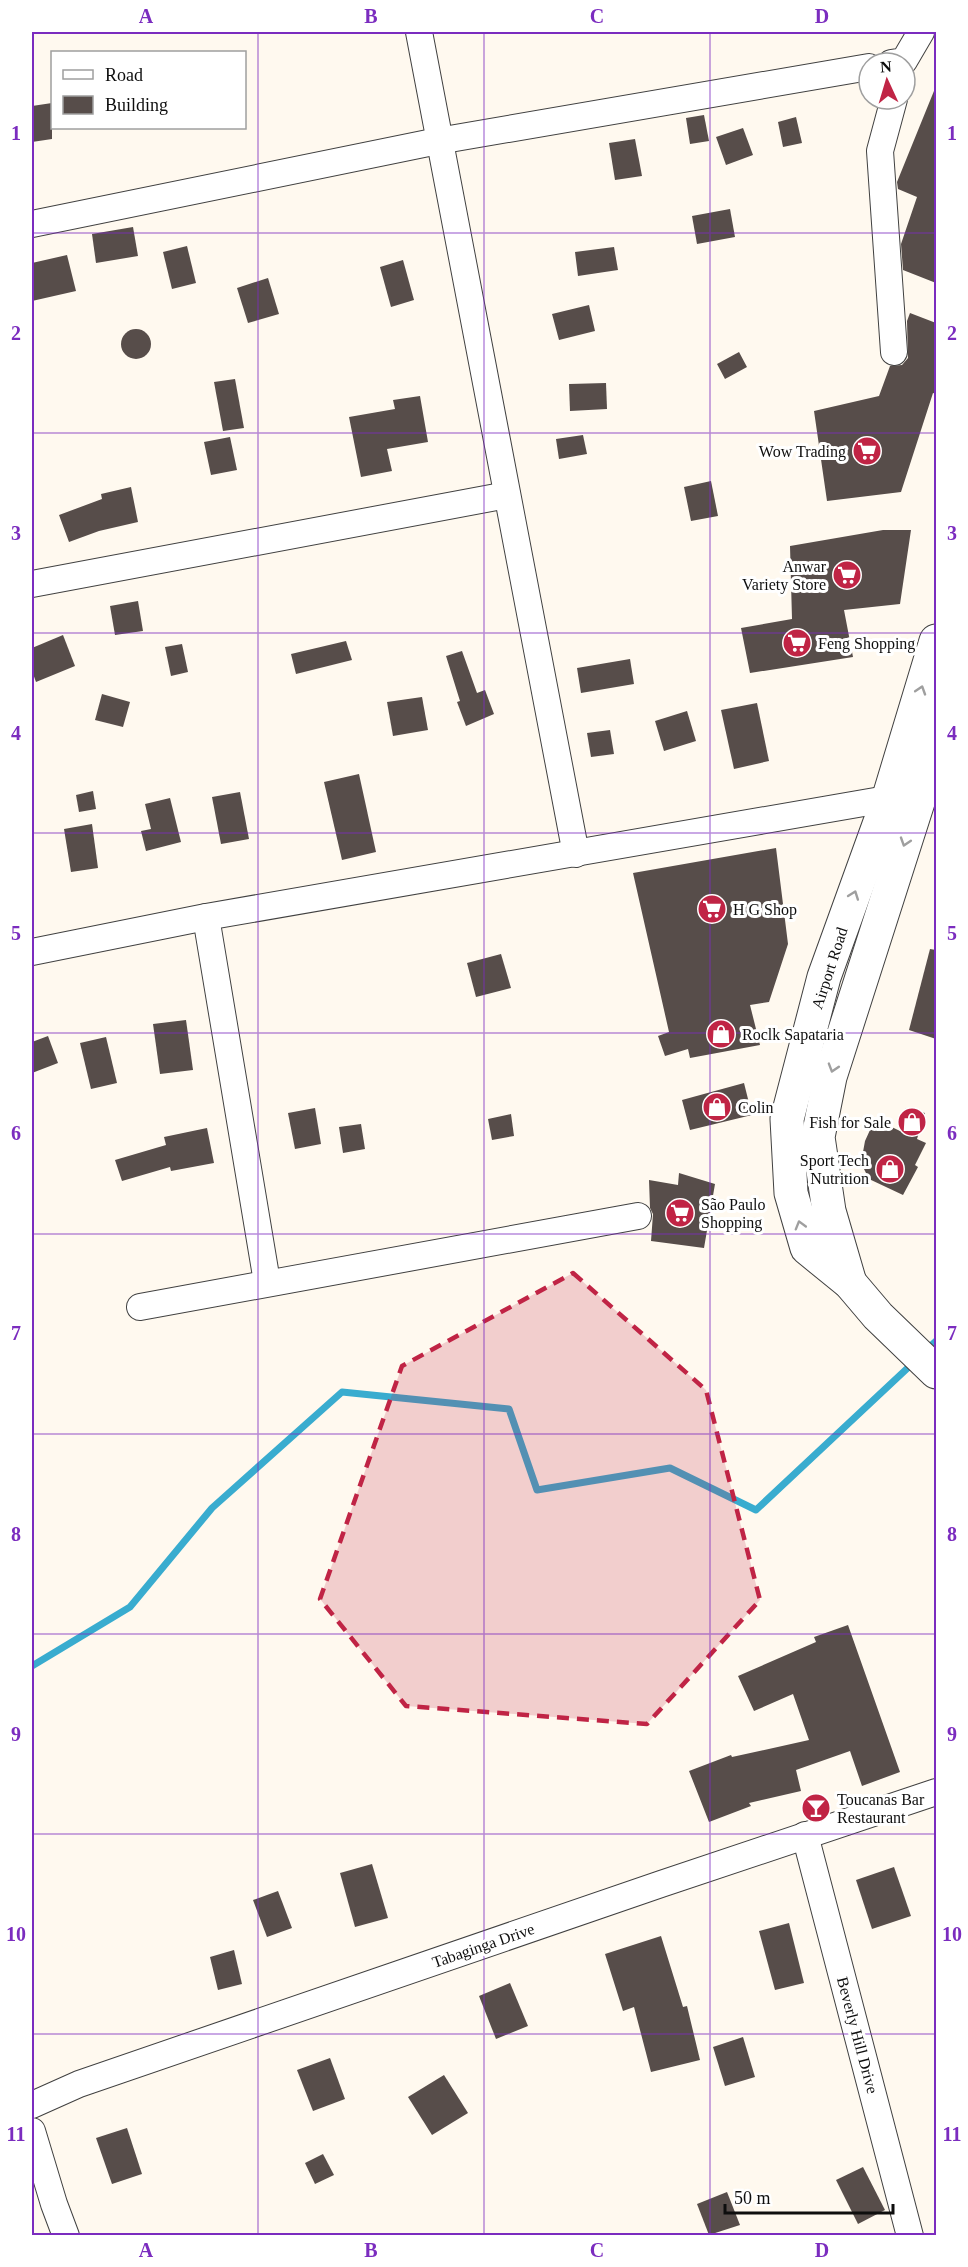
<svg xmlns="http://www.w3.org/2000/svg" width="968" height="2267" viewBox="0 0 968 2267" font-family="Georgia,serif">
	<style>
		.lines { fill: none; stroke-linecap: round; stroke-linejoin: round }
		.stream { stroke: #39accf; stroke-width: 7 }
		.building { fill: #574d4a }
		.minor-casing { stroke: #414141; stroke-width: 28 }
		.tertiary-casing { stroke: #414141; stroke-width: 35 }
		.minor { stroke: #fff; stroke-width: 26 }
		.tertiary { stroke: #fff; stroke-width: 33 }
		.oneway { stroke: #9f9f9f }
		.marked { fill: #c02445; fill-opacity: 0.2; stroke: #c02445; stroke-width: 4.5; stroke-dasharray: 12 8; stroke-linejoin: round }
		.grid { fill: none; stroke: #7b2cbf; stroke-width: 1.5; stroke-opacity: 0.55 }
		.labels { text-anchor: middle; stroke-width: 6; stroke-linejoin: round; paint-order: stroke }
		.poi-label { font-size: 16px; fill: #0e0e0e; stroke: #fff; text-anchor: start }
		.street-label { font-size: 16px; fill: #0e0e0e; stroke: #fff }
		.neatline { fill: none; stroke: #7b2cbf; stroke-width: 2 }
		.grid-label { font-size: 20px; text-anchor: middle; font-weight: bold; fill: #7b2cbf }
	</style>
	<rect width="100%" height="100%" fill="#fff9ef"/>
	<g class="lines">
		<g class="stream">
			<path d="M 925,1351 L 936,1341"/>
			<path d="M 32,1666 L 130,1607 L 212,1508 L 342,1392 L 509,1409 L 537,1490 L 670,1468 L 756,1510 L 913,1363"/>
		</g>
	</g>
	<g class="building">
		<path d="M 936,86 L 936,283 L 903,270 L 901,244 L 917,197 L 898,189 L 897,182 Z"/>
		<path d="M 52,103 L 52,139 L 32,142 L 32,106 Z"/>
		<path d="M 704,115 L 709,141 L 690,144 L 686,118 Z"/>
		<path d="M 796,117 L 802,143 L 783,147 L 778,122 Z"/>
		<path d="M 743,128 L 753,155 L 726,165 L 716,137 Z"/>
		<path d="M 635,139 L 642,176 L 615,180 L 609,143 Z"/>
		<path d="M 730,209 L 735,237 L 697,244 L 692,216 Z"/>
		<path d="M 133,227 L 138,256 L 96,263 L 92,234 Z"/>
		<path d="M 187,246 L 196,283 L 172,289 L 163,252 Z"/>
		<path d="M 614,247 L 618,270 L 578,276 L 575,252 Z"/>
		<path d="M 67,255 L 76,291 L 32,301 L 32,263 Z"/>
		<path d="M 403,260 L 414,300 L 391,307 L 380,267 Z"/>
		<path d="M 268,278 L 279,314 L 248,323 L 237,288 Z"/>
		<path d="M 589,305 L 595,331 L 559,340 L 552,314 Z"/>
		<path d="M 910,313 L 936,323 L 936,394 L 933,393 L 901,492 L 827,501 L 814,411 L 879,396 L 890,366 L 902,365 L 908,358 L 907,321 Z"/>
		<circle cx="136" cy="344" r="15"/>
		<path d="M 739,352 L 747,367 L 725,379 L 717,364 Z"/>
		<path d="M 235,379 L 244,428 L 223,431 L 214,382 Z"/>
		<path d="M 606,383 L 607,409 L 570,411 L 569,384 Z"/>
		<path d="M 420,396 L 428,442 L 387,449 L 392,471 L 361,477 L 349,417 L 395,409 L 393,400 Z"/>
		<path d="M 583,435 L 587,454 L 559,459 L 556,439 Z"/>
		<path d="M 230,437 L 237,470 L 211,475 L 204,442 Z"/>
		<path d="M 711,481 L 718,516 L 691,521 L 684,487 Z"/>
		<path d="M 131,487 L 138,522 L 99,531 L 69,542 L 59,515 L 102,499 L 101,494 Z"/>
		<path d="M 883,530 L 911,530 L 900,604 L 844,610 L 853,657 L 750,673 L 741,628 L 792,619 L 790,546 Z"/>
		<path d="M 138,601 L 143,631 L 115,635 L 110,606 Z"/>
		<path d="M 63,635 L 75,666 L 36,682 L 32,671 L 32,648 Z"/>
		<path d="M 346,641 L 352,660 L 296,674 L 291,654 Z"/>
		<path d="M 182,644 L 188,672 L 171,676 L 165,647 Z"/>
		<path d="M 462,651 L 477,693 L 485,690 L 494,714 L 466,726 L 457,702 L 460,701 L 446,656 Z"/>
		<path d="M 630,659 L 634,684 L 581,693 L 577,668 Z"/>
		<path d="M 102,694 L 130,702 L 123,727 L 95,720 Z"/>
		<path d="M 422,697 L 428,730 L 393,736 L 387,702 Z"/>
		<path d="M 757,703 L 769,761 L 734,769 L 721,710 Z"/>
		<path d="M 687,711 L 696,741 L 664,751 L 655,721 Z"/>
		<path d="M 610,730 L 614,754 L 591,757 L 587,733 Z"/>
		<path d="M 359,774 L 376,852 L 342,860 L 324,782 Z"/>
		<path d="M 93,791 L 96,809 L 79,812 L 76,795 Z"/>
		<path d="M 240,792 L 249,839 L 221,844 L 212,797 Z"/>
		<path d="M 170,798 L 181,842 L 146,851 L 141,831 L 151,829 L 145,804 Z"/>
		<path d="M 92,824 L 98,868 L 71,872 L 64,829 Z"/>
		<path d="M 776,848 L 788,944 L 769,1002 L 750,1005 L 760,1045 L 690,1058 L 688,1049 L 665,1056 L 658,1036 L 669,1032 L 633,873 Z"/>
		<path d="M 930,949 L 936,950 L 936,1039 L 909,1030 Z"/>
		<path d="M 501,954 L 511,988 L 476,997 L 467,963 Z"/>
		<path d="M 186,1020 L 193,1070 L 160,1074 L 153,1024 Z"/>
		<path d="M 48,1036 L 58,1063 L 32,1073 L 32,1042 Z"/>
		<path d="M 106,1037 L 117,1083 L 91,1089 L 80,1043 Z"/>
		<path d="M 744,1083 L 752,1115 L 690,1130 L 682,1100 Z"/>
		<path d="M 315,1108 L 321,1144 L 295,1149 L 288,1113 Z"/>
		<path d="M 906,1108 L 925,1113 L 917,1139 L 926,1143 L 915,1165 L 918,1167 L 903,1195 L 869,1179 L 861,1163 L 865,1141 L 875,1119 L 900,1131 Z"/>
		<path d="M 511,1114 L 514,1136 L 492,1140 L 488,1119 Z"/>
		<path d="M 361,1124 L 365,1149 L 343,1153 L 339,1127 Z"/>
		<path d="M 207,1128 L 214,1163 L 171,1171 L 170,1167 L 122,1181 L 115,1160 L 166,1145 L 164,1137 Z"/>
		<path d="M 679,1173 L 715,1184 L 704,1248 L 651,1241 L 653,1214 L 650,1208 L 649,1180 L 678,1185 Z"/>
		<path d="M 848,1625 L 900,1772 L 862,1786 L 850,1751 L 796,1770 L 801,1791 L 749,1803 L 751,1806 L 709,1822 L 689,1771 L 731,1755 L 732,1757 L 809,1740 L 793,1694 L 754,1711 L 738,1676 L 816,1642 L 814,1637 Z"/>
		<path d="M 372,1864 L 388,1918 L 355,1927 L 340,1873 Z"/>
		<path d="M 894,1867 L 911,1916 L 872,1929 L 856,1880 Z"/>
		<path d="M 278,1891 L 292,1928 L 267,1937 L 253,1900 Z"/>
		<path d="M 789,1923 L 804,1983 L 775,1990 L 759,1931 Z"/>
		<path d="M 661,1936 L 683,2007 L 687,2006 L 700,2060 L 651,2072 L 634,2007 L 623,2011 L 605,1954 Z"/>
		<path d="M 234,1950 L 242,1984 L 218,1990 L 210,1957 Z"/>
		<path d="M 510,1983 L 528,2026 L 496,2039 L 479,1996 Z"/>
		<path d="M 743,2037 L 755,2077 L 725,2086 L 713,2047 Z"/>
		<path d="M 330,2058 L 345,2099 L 313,2111 L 297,2070 Z"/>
		<path d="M 444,2075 L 468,2113 L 432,2135 L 408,2097 Z"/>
		<path d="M 127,2128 L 142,2174 L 112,2184 L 96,2138 Z"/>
		<path d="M 323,2154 L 334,2175 L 315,2184 L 305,2163 Z"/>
		<path d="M 863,2167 L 885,2210 L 858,2224 L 836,2180 Z"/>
		<path d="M 727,2192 L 740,2225 L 709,2235 L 697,2204 Z"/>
	</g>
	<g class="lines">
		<g class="minor-casing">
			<g id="minor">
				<path d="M 419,32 L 576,854"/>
				<path d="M 891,63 L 904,61 L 921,32"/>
				<path d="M 894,99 L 880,151 L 894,352"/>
				<path d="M 32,224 L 438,141 L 869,67"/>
				<path d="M 32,584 L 507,495"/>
				<path d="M 904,744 L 936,717"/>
				<path d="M 206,917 L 267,1282"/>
				<path d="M 32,952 L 206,917 L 904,796"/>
				<path d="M 140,1307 L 638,1216"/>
				<path d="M 805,1835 L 910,2236"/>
				<path d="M 32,2105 L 79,2084 L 661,1884 L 936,1792"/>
				<path d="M 32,2131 L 54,2204 L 66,2236"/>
			</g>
		</g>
		<g class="tertiary-casing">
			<g id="tertiary">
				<path d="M 936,641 L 888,800 L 824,977 L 787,1119 L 791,1193 L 807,1248 L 850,1283 L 878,1316 L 936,1372"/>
				<path d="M 850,1283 L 829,1211 L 818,1137 L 830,1077 L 936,746"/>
			</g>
		</g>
		<use href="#minor" class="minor"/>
		<use href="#tertiary" class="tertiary"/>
	</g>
	<defs><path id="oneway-chevron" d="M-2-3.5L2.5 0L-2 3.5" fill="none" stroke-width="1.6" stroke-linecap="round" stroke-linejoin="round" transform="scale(1.5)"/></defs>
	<g class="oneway">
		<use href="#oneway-chevron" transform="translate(921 690) rotate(-72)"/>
		<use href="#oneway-chevron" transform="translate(905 842) rotate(108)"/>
		<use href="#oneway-chevron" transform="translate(854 895) rotate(-70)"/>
		<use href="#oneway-chevron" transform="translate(833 1068) rotate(107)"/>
		<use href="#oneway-chevron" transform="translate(800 1225) rotate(-106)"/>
	</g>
	<path class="marked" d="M 573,1273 L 706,1390 L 760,1600 L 647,1724 L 406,1706 L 320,1599 L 402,1366 Z"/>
	<path class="grid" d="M 258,32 L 258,2236M 484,32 L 484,2236M 710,32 L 710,2236M 32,233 L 936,233M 32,433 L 936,433M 32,633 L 936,633M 32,833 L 936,833M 32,1033 L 936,1033M 32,1234 L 936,1234M 32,1434 L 936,1434M 32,1634 L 936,1634M 32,1834 L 936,1834M 32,2034 L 936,2034"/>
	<defs>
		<g id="supermarket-disc" transform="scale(1.5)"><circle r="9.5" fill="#c02445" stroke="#fff"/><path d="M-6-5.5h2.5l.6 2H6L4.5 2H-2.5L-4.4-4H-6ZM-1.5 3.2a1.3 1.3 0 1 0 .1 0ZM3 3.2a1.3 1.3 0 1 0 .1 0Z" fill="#fff"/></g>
		<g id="shop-disc" transform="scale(1.5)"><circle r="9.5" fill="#c02445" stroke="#fff"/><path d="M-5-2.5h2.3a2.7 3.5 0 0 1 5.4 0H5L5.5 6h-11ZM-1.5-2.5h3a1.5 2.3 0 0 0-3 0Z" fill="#fff"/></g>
		<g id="bar-disc" transform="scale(1.5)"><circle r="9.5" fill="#c02445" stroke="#fff"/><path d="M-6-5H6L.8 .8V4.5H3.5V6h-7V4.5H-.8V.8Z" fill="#fff"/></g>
	</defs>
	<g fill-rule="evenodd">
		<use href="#supermarket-disc" x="867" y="451"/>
		<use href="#supermarket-disc" x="847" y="575"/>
		<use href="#supermarket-disc" x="797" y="643"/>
		<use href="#supermarket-disc" x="712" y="909"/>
		<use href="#shop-disc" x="721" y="1034"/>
		<use href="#shop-disc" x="717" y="1107"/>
		<use href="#shop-disc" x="912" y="1122"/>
		<use href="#shop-disc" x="890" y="1169"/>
		<use href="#supermarket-disc" x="680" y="1213"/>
		<use href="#bar-disc" x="816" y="1808"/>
	</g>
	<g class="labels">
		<g class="poi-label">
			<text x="846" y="457" text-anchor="end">Wow Trading</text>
			<text x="826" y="572" text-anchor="end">Anwar<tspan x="826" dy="18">Variety Store</tspan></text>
			<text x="818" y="649">Feng Shopping</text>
			<text x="733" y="915">H G Shop</text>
			<text x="742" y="1040">Roclk Sapataria</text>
			<text x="738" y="1113">Colin</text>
			<text x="891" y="1128" text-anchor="end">Fish for Sale</text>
			<text x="869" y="1166" text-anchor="end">Sport Tech<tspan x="869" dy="18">Nutrition</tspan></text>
			<text x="701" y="1210">São Paulo<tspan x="701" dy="18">Shopping</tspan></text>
			<text x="837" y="1805">Toucanas Bar<tspan x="837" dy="18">Restaurant</tspan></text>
		</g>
		<g class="street-label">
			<text transform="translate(829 968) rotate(-72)" y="6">Airport Road</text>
			<text transform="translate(483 1945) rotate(-19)" y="6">Tabaginga Drive</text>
			<text transform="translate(858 2035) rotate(75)" y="6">Beverly Hill Drive</text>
		</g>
	</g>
	<rect width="968" height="2267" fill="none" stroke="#ffffff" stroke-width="66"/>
	<rect x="51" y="51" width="195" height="78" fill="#ffffff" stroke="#9f9f9f" stroke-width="1.5"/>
	<rect x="63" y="70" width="30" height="9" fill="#ffffff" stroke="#9f9f9f" stroke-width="1.5"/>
	<text x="105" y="81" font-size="18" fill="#0e0e0e">Road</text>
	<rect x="63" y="96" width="30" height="18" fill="#574d4a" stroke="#9f9f9f" stroke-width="1.5"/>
	<text x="105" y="111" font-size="18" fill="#0e0e0e">Building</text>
	<g transform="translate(887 81) rotate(356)"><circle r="28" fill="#ffffff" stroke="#9f9f9f" stroke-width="1.5"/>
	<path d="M0-4.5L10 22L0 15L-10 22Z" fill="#c02445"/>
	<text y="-9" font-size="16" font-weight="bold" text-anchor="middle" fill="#0e0e0e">N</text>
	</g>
	<path d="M725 2204v9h168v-9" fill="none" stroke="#0e0e0e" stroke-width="3"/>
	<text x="734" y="2204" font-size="18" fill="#0e0e0e" stroke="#ffffff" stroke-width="4.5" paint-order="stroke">50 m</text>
	<rect x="33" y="33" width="902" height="2201" class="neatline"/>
	<g class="grid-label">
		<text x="146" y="23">A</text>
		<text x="371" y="23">B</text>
		<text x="597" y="23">C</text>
		<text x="822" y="23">D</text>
		<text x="16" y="140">1</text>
		<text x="952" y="140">1</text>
		<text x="16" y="340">2</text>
		<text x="952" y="340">2</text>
		<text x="16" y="540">3</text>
		<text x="952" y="540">3</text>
		<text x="16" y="740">4</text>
		<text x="952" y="740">4</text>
		<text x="16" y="940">5</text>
		<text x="952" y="940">5</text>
		<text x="16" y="1140">6</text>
		<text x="952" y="1140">6</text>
		<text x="16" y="1340">7</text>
		<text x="952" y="1340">7</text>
		<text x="16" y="1541">8</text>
		<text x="952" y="1541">8</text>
		<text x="16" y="1741">9</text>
		<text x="952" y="1741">9</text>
		<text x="16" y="1941">10</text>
		<text x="952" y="1941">10</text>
		<text x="16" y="2141">11</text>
		<text x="952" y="2141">11</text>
		<text x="146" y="2257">A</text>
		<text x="371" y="2257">B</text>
		<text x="597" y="2257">C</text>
		<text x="822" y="2257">D</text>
	</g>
</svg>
